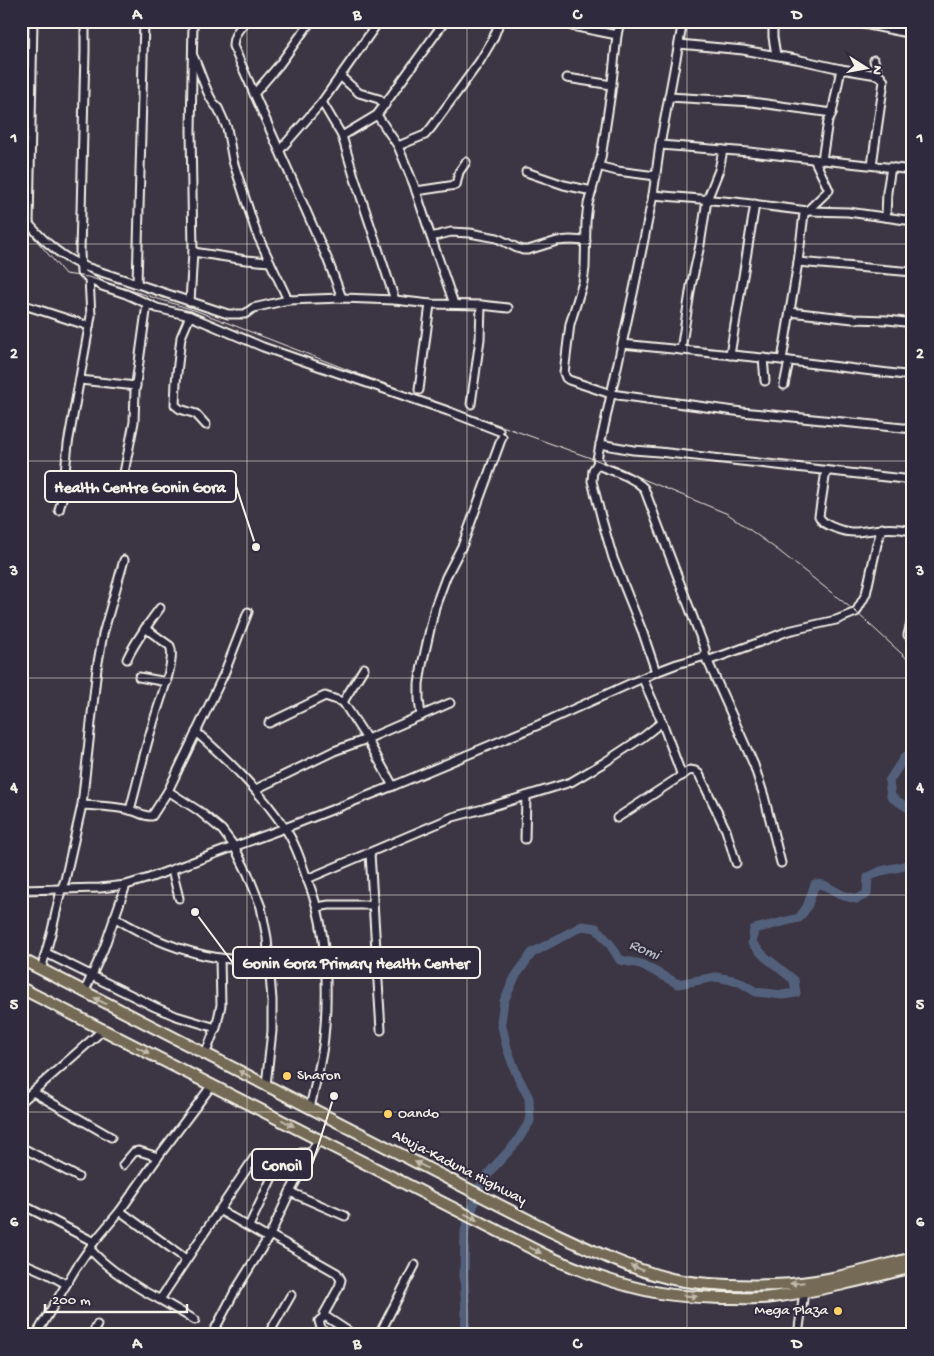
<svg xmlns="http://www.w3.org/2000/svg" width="934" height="1356" font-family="'Gochi Hand',sans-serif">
<rect width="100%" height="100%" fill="#3c3543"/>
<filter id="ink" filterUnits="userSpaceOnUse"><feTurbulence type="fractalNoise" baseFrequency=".02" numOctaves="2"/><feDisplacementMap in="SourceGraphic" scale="10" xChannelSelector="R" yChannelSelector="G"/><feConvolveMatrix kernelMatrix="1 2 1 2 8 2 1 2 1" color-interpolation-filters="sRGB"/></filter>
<g filter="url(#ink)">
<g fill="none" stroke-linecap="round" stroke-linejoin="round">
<g stroke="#53607c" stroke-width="9">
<path d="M 913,753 L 911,752 L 904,758 L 889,781 L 891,797 L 913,811"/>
<path d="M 465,1335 L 466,1314 L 464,1276 L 465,1231 L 481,1184 L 493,1168 L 516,1143 L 530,1121 L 529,1098 L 516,1073 L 507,1048 L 501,1022 L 504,1001 L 515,977 L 532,953 L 582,926 L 596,928 L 610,944 L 620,960 L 641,964 L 678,984 L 716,977 L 738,981 L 756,992 L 783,995 L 796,993 L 794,980 L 764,956 L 752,943 L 754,929 L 799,918 L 807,907 L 815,884 L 824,885 L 844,896 L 857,899 L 867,894 L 868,877 L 881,871 L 900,867 L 913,863"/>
</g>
<defs>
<g id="minor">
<path d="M 246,21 C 239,29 233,35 233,46 L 327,258 L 342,298"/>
<path d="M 567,21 L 572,26 L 617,35"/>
<path d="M 620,21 L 617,35 L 611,92 L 601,158 L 588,204 L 586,222 L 585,268 L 583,282 L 570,324 L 564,373 L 566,378 L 569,380 L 611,394 L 742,412 L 913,429"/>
<path d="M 773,21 L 773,37 L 776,55"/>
<path d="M 849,21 L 913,34"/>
<path d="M 679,44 L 743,50 L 796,59 L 841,69 L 877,75 L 881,77 L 884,81 L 872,165"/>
<path d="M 193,56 C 200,69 208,101 218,108 L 227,128 L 233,161 L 256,232 L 288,300"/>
<path d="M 874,60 L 877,70 L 877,75"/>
<path d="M 340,76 L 359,93 L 379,99 L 385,105"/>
<path d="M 567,78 L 612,85"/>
<path d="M 254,94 L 279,65 L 311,21"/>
<path d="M 669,97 L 752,102 L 832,113 L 828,121 L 822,160"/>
<path d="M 322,102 L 342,136 L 353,173 L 395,300"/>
<path d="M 832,113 L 841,69"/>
<path d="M 377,115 L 398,146 L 414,185 L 431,237 L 454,304"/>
<path d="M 342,136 L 377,115 L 445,21"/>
<path d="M 660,145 L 749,152 L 913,170"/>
<path d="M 398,146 L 425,135 L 431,128 L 480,61 L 493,39 L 500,21"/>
<path d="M 280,150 L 322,102 L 379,21"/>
<path d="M 598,166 L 617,171 L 656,176"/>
<path d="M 526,172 L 564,185 L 592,191"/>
<path d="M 416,191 L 456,185 L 459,172 L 466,162"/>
<path d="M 653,195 L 735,202 L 808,211 L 848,212 L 913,221"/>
<path d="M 21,215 C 38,235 55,253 80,265 L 228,314 L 245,314 L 253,308 L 288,300 L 342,298 L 395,300 L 430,304 L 481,305 L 508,308"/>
<path d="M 886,217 L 887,192 L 891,167"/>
<path d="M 29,224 L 33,21"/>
<path d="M 431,237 L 451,232 L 470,233 L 497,238 L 517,248 L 523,250 L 528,250 L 557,241 L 570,240 L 586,241"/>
<path d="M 193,252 L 246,260 L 270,262"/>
<path d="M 798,262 L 913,272"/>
<path d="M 89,278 L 102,286 L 126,294 L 157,308 L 190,316 L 263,347 L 448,411 L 499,431"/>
<path d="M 137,284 L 144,21"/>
<path d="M 190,302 L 193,252 L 191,131 L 193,21"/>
<path d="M 21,304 L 89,326"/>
<path d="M 790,312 L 853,319 L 888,320 L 913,323"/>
<path d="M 190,316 L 181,337 L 176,382 L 175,405 L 180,409 L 196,414 L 206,425"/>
<path d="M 622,344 L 782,360 L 913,376"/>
<path d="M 681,350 L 691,286 L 700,245 L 707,200 L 719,170 L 723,150"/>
<path d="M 730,355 L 755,204"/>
<path d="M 763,358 L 765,381"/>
<path d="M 782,360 L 798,262 L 804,214 L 829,190 L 814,159"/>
<path d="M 80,380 L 136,386"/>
<path d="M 784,385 L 789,361"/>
<path d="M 419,390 L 430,304"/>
<path d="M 471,404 L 480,339 L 481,305"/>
<path d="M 600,444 L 633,450 L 659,452 L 913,480"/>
<path d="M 597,464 L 593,470 L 592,481 L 602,520 L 613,558 L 643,633 L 656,672"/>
<path d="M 826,471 L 819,516 C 821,521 824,523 830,526 C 853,536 858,531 881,529 C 891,528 902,529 913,531"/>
<path d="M 123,478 L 134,422 L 135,391 L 147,304"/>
<path d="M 59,510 L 62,499 L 68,444 L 91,316 L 89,278 L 81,273 L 80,252 L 85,51 L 85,21"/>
<path d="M 908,635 L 913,615"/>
<path d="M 706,657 L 754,765 L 764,796 L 781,863"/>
<path d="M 127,659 C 136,640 148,624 160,608"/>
<path d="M 707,661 L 760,642 L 788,631 L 836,620 L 856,612 L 866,594 L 877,544 L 882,528"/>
<path d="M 139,677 L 167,682"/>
<path d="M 643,679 L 662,722 L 682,776"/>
<path d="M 343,702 L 364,668"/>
<path d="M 421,716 L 419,699 L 419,684 L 422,665 L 435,607 L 446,577 L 463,544 L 502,437"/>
<path d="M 269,723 L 325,696 L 343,702 L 367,739 L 393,786"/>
<path d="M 196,732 C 229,761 260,791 284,827 C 295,842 301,861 307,879 C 311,888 314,898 317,908 C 327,946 328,997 324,1037 C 322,1061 315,1084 310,1108"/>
<path d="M 256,789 L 334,751 L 367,739 L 450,703"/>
<path d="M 168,791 L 199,811 L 222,830 L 234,846 L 248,874 L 261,907 L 267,938 L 272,1000 L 272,1031 L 266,1085"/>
<path d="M 82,805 C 99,806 118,806 133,811 C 140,813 146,817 152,816 L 168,791 L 224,674 L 248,612"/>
<path d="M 130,810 C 138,781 144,752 153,724 C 157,707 177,660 170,646 L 145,628"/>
<path d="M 617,818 L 690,770 L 695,771 L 699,774 L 726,830 L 736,863"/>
<path d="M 525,839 L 526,796"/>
<path d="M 370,853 L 381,1030"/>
<path d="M 172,870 L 179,898"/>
<path d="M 307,879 L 453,817 L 483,809 L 571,782 L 605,762 L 643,737 L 662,722"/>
<path d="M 21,890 L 100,888 L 126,885 L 149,878 L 285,828 L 393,786 L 536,726 L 656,672 L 677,664 L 702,657 L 705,655 L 705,649 L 644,488 C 631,476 616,472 600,466 L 597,464 L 599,461 L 597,459 L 634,289 L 653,195 L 660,145 L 683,21"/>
<path d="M 317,907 L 329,905 L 373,905"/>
<path d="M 114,917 C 146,937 182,952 219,958 C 235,960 253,959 269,959"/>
<path d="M 46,953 L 155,1007 L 176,1016 L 216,1028"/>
<path d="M 41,970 L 52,930 L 61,890 L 65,880 L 82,805 L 97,668 L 103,634 L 124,560"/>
<path d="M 84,993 L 104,948 L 126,885"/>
<path d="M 205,1055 L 217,1024 L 221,1005 L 220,958"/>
<path d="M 33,1092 L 111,1137"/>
<path d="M 21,1102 L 103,1030"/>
<path d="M 21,1147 L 78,1177"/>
<path d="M 123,1165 L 134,1152 L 139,1151 L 158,1157"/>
<path d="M 290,1192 L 345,1216"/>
<path d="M 21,1204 L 94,1242"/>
<path d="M 219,1210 L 268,1238"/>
<path d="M 120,1211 L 186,1259"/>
<path d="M 249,1226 L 278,1165"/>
<path d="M 270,1235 L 337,1273 L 341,1280 L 339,1287 L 324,1314 L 325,1316 L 319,1321 L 321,1328 L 326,1335"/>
<path d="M 90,1249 C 104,1266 138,1289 159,1299 L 161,1298 L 256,1155 L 260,1155 L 278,1165 L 288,1163 L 301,1153 L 311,1153"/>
<path d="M 21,1262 L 46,1273 L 66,1284"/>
<path d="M 159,1299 L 195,1320"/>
<path d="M 325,1316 L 354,1335"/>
<path d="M 36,1335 L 76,1268 L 94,1242 L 120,1211 L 158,1157 L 212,1085"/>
<path d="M 92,1335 L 97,1325"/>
<path d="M 212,1335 L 234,1293 L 270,1235 L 290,1192 L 319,1138"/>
<path d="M 268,1335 L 291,1295"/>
<path d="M 379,1335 L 415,1265"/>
<path d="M 798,1335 L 804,1292"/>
</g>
<g id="highway">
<path d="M 21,959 L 544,1228 C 582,1246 627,1268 668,1278 C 688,1283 708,1284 728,1285 C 758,1286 787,1286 816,1281 C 849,1276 881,1266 913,1258"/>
<path d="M 21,988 L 547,1256 C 582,1271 617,1285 655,1292 C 677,1297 700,1297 723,1298 C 739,1298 756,1299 772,1297 C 819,1291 866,1279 913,1267"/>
</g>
</defs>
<use href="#minor" stroke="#f4f1e8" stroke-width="11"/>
<use href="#highway" stroke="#f4f1e8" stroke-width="14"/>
<use href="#minor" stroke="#2f2a3d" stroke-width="7"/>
<use href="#highway" stroke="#756a55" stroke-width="10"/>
<path stroke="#f4f1e8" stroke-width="1" d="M 21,222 L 65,274 L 88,277 L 197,311 L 369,378 L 599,461 L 728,514 L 779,551 L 856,612 L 913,664"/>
</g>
<defs><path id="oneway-solid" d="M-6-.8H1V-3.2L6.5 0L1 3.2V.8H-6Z" transform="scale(1.25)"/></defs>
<g fill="#c1bbad">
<use href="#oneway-solid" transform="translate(100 1001) rotate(-153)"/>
<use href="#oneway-solid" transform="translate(143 1050) rotate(27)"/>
<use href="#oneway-solid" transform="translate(245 1074) rotate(-154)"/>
<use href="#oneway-solid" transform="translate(288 1123) rotate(27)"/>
<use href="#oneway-solid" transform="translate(421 1165) rotate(-153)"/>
<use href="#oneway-solid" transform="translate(471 1217) rotate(27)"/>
<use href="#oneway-solid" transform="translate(535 1250) rotate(27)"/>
<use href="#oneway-solid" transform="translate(637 1268) rotate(-159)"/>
<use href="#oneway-solid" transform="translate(797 1283) rotate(174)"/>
<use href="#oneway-solid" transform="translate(690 1296) rotate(4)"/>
</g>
</g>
<path fill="none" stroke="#f4f1e8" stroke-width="1" stroke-opacity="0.55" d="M 247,21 L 247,1335M 467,21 L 467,1335M 687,21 L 687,1335M 21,244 L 913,244M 21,461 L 913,461M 21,678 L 913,678M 21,895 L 913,895M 21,1112 L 913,1112"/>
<g fill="#ffd166" stroke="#2f2a3d" stroke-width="2">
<circle cx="287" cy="1076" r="5"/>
<circle cx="388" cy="1114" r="5"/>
<circle cx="838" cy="1311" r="5"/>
</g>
<g text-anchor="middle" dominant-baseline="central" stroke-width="4" stroke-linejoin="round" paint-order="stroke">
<g font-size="15" fill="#f4f1e8" stroke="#2f2a3d" text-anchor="start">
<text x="297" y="1076">Sharon</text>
<text x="398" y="1114">Oando</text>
<text x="828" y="1311" text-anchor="end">Mega Plaza</text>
</g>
<g font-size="15" fill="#f4f1e8" stroke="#2f2a3d">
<text transform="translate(459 1168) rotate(27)">Abuja-Kaduna Highway</text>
</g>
<g font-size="16" font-style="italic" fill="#b4b7bd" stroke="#2f2a3d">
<text transform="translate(644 951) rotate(23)">Romi</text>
</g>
</g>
<path fill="none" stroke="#f4f1e8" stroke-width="2" d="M256 547L236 486M195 912L233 963M334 1096L312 1165"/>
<g fill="#f4f1e8" stroke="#2f2a3d" stroke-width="2">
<circle cx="256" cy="547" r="5"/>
<circle cx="195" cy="912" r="5"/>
<circle cx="334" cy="1096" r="5"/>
</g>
<g fill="#2f2a3d" stroke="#f4f1e8" stroke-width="2">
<rect x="45" y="471" width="191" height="31" rx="5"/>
<rect x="233" y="947" width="247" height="31" rx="5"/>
<rect x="252" y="1149" width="60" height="31" rx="5"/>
</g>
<g font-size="16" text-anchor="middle" font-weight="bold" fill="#f4f1e8">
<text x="140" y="492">Health Centre Gonin Gora</text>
<text x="356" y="968">Gonin Gora Primary Health Center</text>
<text x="282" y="1170">Conoil</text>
</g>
<rect width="934" height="1356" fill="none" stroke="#2f2a3d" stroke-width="55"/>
<g transform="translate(866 68) rotate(101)" stroke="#2f2a3d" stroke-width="4" paint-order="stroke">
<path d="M0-4L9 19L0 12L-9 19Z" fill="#f4f1e8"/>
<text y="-8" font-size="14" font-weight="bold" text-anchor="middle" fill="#f4f1e8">N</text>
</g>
<path d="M45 1304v8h142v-8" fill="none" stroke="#f4f1e8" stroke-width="2.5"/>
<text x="52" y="1304" font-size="15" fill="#f4f1e8" stroke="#2f2a3d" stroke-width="4" paint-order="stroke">200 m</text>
<rect x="28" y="28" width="878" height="1300" fill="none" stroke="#f4f1e8" stroke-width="2"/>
<g font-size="16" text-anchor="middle" font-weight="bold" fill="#f4f1e8">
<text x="137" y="19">A</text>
<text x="357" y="19">B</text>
<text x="577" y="19">C</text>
<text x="797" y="19">D</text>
<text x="14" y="142">1</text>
<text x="920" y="142">1</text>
<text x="14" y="358">2</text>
<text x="920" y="358">2</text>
<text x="14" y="575">3</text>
<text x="920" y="575">3</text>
<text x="14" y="792">4</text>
<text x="920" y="792">4</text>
<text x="14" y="1009">5</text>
<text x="920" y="1009">5</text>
<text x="14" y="1226">6</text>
<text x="920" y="1226">6</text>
<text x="137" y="1348">A</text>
<text x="357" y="1348">B</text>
<text x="577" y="1348">C</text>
<text x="797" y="1348">D</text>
</g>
</svg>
